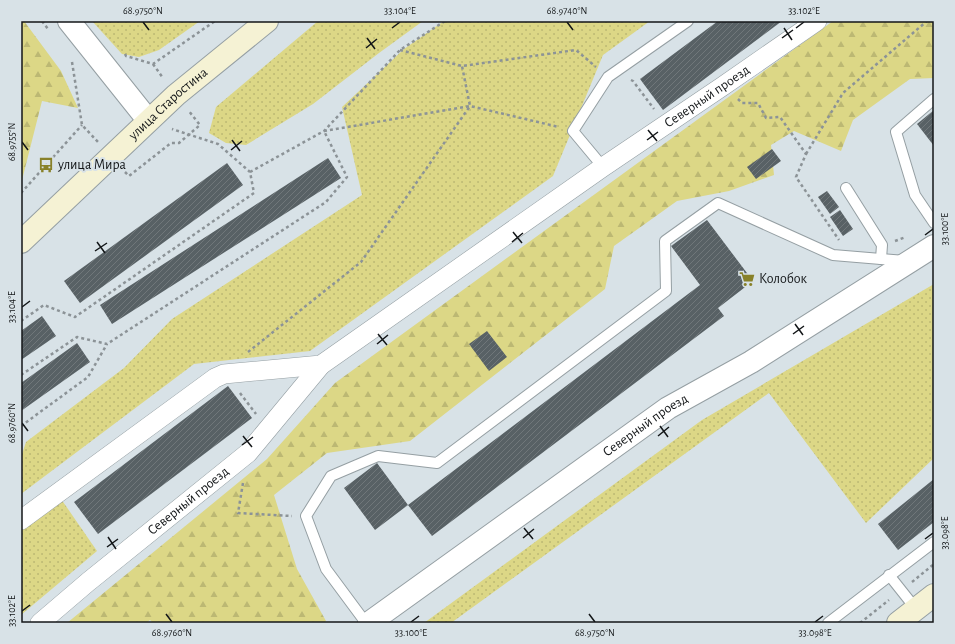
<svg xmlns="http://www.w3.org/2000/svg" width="955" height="644" font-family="'Alegreya Sans',sans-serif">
<defs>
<pattern id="grass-dots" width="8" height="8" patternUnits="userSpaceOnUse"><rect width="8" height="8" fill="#dcd786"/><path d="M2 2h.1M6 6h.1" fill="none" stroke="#bcb873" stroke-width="1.8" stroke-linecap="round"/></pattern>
<pattern id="forest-firs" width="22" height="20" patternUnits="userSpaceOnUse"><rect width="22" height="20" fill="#dcd786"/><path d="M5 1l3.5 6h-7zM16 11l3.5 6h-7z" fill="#bcb873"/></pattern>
<pattern id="building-hatch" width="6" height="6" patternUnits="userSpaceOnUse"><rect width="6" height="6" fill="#586165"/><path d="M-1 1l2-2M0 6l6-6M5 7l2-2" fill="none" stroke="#70777a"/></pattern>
</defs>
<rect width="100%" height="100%" fill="#d8e2e7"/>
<g fill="url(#grass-dots)">
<path d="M 92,21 L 200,21 L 159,50 L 139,57 L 122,54 Z"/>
<path d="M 318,21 L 423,21 L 379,53 L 313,104 L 246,145 L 226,143 L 209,133 L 216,107 Z"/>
<path d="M 444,21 L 650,21 L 603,55 L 553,176 L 310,351 L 194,364 L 21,494 L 21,457 L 26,442 L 124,368 L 172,319 L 362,195 L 342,107 L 404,49 Z"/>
<path d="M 934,284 L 934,458 L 866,523 L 769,393 L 451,623 L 424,623 L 702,420 Z"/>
<path d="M 59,496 L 97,551 L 21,615 L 21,524 Z"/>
</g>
<g fill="url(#forest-firs)">
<path d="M 21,21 L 24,21 L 61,71 L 78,108 L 42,101 L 21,184 Z"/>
<path d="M 833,21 L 934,21 L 934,78 L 910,79 L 853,120 L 841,151 L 794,131 L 771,145 L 774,175 L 729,191 L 677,201 L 614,246 L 605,289 L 410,441 L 327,453 L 274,495 L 297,569 L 326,621 L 324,623 L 153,623 L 150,620 L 146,623 L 67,623 L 267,459 L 335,383 Z"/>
</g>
<g fill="url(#building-hatch)">
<path d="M 718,21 L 782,21 L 663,110 L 640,79 Z"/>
<path d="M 934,110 L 934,146 L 917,124 Z"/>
<path d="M 772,149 L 781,161 L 756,179 L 747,167 Z"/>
<path d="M 328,158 L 341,178 L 112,324 L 100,305 Z"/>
<path d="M 227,163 L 243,185 L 80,303 L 64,281 Z"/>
<path d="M 827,191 L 839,207 L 830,214 L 818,197 Z"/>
<path d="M 840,210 L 853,229 L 843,236 L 830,217 Z"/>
<path d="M 707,220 L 753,281 L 718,308 L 724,316 L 432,536 L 408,505 L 375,530 L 344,488 L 377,463 L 408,505 L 700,285 L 671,246 Z"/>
<path d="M 42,316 L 56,336 L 21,360 L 21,331 Z"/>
<path d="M 487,331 L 507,357 L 489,371 L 469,344 Z"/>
<path d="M 77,343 L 90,362 L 21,411 L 21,383 Z"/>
<path d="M 228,386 L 252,418 L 98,534 L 74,502 Z"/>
<path d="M 934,479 L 934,522 L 898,550 L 878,524 Z"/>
</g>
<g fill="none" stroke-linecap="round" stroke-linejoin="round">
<defs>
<g id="service">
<path d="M 934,99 L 896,132 L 915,195 L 934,223"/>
<path d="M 603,167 L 573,131 L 608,77 L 688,21"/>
<path d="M 846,188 L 882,245 L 881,259"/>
<path d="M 889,575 L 916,609"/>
<path d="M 366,623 L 326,569 L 306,516 L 331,476 L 378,456 L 437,463 L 666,291 L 665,241 L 718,203 L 833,255 L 905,261"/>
<path d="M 828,623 L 934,542"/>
</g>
<g id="minor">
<path id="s1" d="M 21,520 L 215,378 L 224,374 L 321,365 L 603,167 L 723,86 L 817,21"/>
<path id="s2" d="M 40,623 L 88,582 L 248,453 L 321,365"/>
</g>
<g id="tertiary">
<path d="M 69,21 L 148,120"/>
<path id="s3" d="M 369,623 L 668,408 L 751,362 L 934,246"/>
</g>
<g id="secondary">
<path id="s4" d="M 21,242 L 176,95 L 267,21"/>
<path d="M 898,623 L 934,595"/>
</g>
</defs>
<use href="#service" stroke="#959fa3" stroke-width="12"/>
<use href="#minor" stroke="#959fa3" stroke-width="20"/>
<use href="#tertiary" stroke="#959fa3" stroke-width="24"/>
<use href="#secondary" stroke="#959fa3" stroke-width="24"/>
<g stroke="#8c9397" stroke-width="2.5" stroke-dasharray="3 3" stroke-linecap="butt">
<path d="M 42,21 L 48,29"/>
<path d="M 400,50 L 462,66 L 576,50 L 596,67"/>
<path d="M 125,54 L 126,56 L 153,64 L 215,21"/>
<path d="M 72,62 L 82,125 L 98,142"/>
<path d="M 153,64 L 163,78"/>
<path d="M 631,80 L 633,81 L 654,109"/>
<path d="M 738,99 L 742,103 L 758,103 L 766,118 L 780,117 L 806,154 L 796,177 L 839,240"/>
<path d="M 324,131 L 470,106 L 559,127"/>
<path d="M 806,154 L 843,93 L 927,21"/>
<path d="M 125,172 L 129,176 L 171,143 L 179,143 L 200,125 L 188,110"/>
<path d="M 250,172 L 324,131 L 400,50 L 445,21"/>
<path d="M 21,193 L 82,125"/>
<path d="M 895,241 L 906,237"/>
<path d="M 21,321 L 44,305 L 75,317 L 254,193 L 250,172 L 218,144 L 172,129"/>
<path d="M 248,352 L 361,262 L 470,106 L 462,66"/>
<path d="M 21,375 L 77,337 L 107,344 L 326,202 L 347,177 L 324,131"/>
<path d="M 240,393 L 256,414"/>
<path d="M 21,426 L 88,377 L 107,344"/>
<path d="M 243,483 L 238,513 L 292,516"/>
<path d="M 912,582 L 934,564"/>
<path d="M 860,623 L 889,600"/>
</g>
<use href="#service" stroke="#fff" stroke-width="10"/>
<use href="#minor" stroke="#fff" stroke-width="19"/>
<use href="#tertiary" stroke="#fff" stroke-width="22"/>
<use href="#secondary" stroke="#f5f2d4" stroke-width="22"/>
</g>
<path fill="none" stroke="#131618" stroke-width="1.5" d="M 143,22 L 149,30M 567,22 L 573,30M 392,28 L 400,22M 784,28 L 792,40M 796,28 L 804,22M 367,38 L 375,49M 782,38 L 793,30M 366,48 L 377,39M 648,130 L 657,141M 232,140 L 240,151M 647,140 L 658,132M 22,142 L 28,150M 231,150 L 242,141M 513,232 L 522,243M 925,235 L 933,229M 97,242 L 105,253M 512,242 L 523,233M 95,251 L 107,243M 22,307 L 30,301M 795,324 L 803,335M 378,334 L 387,345M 793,334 L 804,326M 377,344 L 388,335M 22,423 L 28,431M 660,426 L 668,437M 243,436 L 252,447M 658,436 L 669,427M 242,445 L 253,437M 524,528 L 533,539M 108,537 L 116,549M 523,538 L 534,529M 925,539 L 933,533M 107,547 L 118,539M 22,611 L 30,605M 166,614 L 172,622M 589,614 L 595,622M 411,622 L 419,616M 815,622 L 823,616"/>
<defs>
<symbol id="bus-bare" viewBox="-9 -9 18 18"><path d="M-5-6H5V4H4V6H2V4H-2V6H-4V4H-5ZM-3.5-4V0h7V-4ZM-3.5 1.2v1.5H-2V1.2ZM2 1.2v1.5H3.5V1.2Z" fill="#888129" stroke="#d8e2e7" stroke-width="2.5" paint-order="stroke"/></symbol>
<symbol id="supermarket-bare" viewBox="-9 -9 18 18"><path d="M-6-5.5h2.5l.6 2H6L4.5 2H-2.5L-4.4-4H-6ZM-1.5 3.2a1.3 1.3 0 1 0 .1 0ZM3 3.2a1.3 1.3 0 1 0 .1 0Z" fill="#888129" stroke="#d8e2e7" stroke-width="2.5" paint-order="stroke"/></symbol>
</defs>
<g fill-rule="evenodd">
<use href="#bus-bare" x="35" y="154" width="22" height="22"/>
<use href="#supermarket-bare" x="736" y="268" width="22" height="22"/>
</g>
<g text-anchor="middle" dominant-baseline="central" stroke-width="4" stroke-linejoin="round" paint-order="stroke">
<g font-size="14" fill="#131618" stroke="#d8e2e7">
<text stroke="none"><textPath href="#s1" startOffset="818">Северный проезд</textPath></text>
<text stroke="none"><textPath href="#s4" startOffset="202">улица Старостина</textPath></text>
<text stroke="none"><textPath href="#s3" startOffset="340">Северный проезд</textPath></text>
<text stroke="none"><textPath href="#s2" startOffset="192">Северный проезд</textPath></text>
</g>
<g font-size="14" fill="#131618" stroke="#d8e2e7" text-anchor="start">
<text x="58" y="165">улица Мира</text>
<text x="759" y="279">Колобок</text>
</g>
</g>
<rect width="955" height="644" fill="none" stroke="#d8e2e7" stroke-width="44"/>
<rect x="22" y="22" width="911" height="600" fill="none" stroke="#131618" stroke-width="1.5"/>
<g font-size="10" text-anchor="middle" fill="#131618">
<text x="143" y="14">68.9750°N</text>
<text x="400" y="14">33.104°E</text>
<text x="567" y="14">68.9740°N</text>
<text x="804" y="14">33.102°E</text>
<text transform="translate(11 142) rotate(-90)" y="4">68.9755°N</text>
<text transform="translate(944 229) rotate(-90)" y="4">33.100°E</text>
<text transform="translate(11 307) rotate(-90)" y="4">33.104°E</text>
<text transform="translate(11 423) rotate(-90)" y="4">68.9760°N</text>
<text transform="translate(944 533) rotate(-90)" y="4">33.098°E</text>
<text transform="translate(11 611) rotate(-90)" y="4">33.102°E</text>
<text x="172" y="636">68.9760°N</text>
<text x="411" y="636">33.100°E</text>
<text x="595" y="636">68.9750°N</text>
<text x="815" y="636">33.098°E</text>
</g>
</svg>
